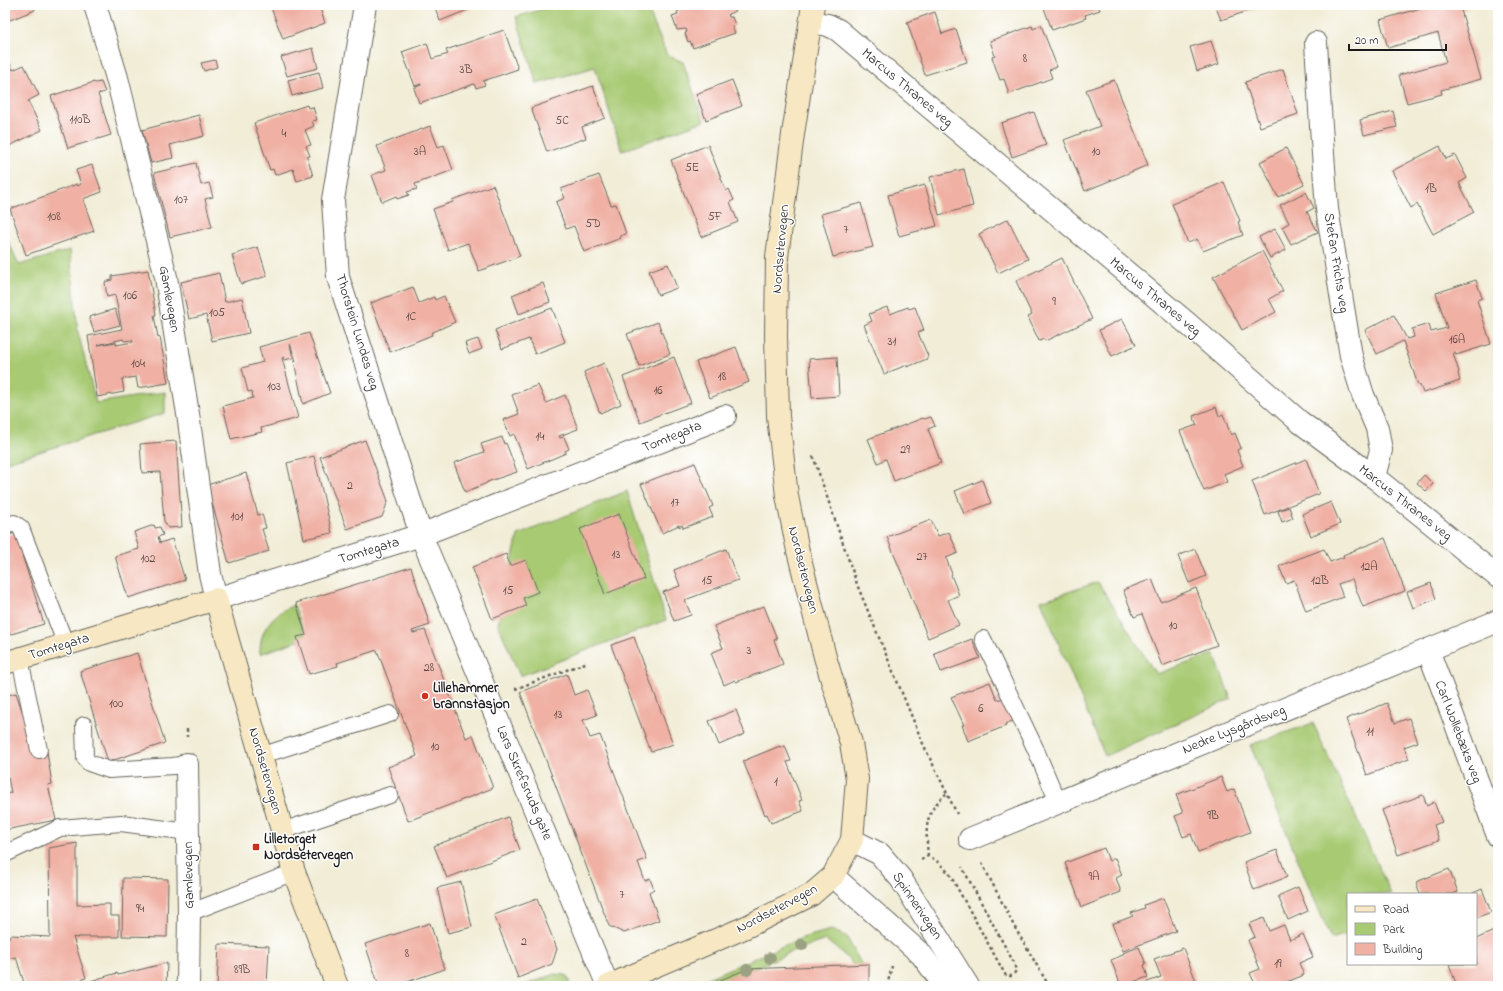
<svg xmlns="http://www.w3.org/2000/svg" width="1503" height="991" font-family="'Indie Flower',sans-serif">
<rect width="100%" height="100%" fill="#fff"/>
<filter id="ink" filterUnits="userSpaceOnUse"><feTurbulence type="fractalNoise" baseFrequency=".025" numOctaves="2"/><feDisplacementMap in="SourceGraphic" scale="8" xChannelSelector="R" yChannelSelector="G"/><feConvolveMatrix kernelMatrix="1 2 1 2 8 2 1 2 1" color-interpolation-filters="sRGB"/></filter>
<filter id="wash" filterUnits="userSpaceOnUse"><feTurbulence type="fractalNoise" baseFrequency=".012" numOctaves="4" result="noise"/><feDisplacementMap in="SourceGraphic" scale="16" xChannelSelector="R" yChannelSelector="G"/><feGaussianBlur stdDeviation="0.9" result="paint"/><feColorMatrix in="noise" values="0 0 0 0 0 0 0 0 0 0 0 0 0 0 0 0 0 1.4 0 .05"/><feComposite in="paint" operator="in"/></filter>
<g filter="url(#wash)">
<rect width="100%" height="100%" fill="#f1edd7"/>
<g fill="#a8ca73" stroke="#627348">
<path d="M 556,5 L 646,5 L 667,55 L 683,62 L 704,121 L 622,151 L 595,67 L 537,84 L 516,17 Z"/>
<path d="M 908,5 L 961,5 L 961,8 L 918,9 Z"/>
<path d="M 5,234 L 19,265 L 70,250 L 78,332 L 96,403 L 165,392 L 165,413 L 7,462 L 5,458 Z"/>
<path d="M 627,491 L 666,620 L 520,676 L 498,624 L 518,535 Z"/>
<path d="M 1098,582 L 1156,674 L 1214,654 L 1231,699 L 1105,756 L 1041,601 Z"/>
<path d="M 294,605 L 306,638 L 260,654 C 259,630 272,614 294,605 Z"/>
<path d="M 1313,723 L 1391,894 L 1348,894 L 1348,934 L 1331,939 L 1250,745 Z"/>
<path d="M 831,930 L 846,936 L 863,967 L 868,980 L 844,955 L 826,940 L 795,950 L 716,986 L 689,986 L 802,938 Z"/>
<path d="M 555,974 L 566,975 L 570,982 L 560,986 L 523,986 Z"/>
</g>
<g id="blocks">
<g fill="#f0b1a4" fill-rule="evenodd">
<path d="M 5,5 L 33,5 L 35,10 L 5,22 Z"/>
<path d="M 270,5 L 319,5 L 325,23 L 283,39 Z"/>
<path d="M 434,5 L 480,5 L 440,21 Z"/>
<path d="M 674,5 L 734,5 L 736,11 L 728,14 L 729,17 L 732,17 L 735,25 L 732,26 L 735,33 L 693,48 L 690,41 L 688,42 L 685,33 L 687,32 L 686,29 L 677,30 L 672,16 L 678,14 L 677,12 L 679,11 L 678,7 L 675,7 Z"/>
<path d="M 1052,5 L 1098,5 L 1100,10 L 1085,15 L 1086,18 L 1052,30 L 1044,8 Z"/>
<path d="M 1215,5 L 1266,5 L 1221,20 Z"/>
<path d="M 1431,5 L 1467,5 L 1468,8 L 1461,10 L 1481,79 L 1441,90 L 1442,94 L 1407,103 L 1399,75 L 1446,62 L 1438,33 L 1388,48 L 1380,20 Z"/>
<path d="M 935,12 L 942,34 L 956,29 L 967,62 L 925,75 L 907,22 Z"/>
<path d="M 1041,25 L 1057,67 L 1049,70 L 1052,78 L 1009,94 L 1004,79 L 1000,80 L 992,57 L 995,56 L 990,41 L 1032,26 L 1033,29 Z"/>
<path d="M 504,30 L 518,69 L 483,81 L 485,85 L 476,88 L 474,84 L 419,103 L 414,88 L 421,85 L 421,84 L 415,86 L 402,52 L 427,43 L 432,59 L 448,54 L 446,50 Z"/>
<path d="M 1211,41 L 1219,64 L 1197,71 L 1190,47 Z"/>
<path d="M 313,48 L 318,68 L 287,76 L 281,57 Z"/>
<path d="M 5,54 L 13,70 L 24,65 L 39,95 L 28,101 L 42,130 L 5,148 Z"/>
<path d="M 215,60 L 217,67 L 204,71 L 201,63 Z"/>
<path d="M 1283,69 L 1298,114 L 1260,127 L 1245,82 Z"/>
<path d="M 319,72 L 323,88 L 292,96 L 288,80 Z"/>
<path d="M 732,80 L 742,106 L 706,120 L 696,94 Z"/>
<path d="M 1114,80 L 1148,165 L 1085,191 L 1064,140 L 1100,126 L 1086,90 Z"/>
<path d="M 94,82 L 95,83 L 101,82 L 105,92 L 98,94 L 111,135 L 68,148 L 51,96 Z"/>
<path d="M 593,86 L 605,118 L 582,127 L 586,138 L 547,152 L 531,108 Z"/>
<path d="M 307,105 L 308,108 L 313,107 L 317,120 L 312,121 L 314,126 L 305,130 L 311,145 L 306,146 L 310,156 L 307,157 L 313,176 L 297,181 L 293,169 L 275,175 L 273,169 L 270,170 L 254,123 Z"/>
<path d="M 1393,111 L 1397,127 L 1364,135 L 1360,120 Z"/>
<path d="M 1034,112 L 1046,145 L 1012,157 L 1001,123 Z"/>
<path d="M 199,115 L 204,136 L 170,145 L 173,158 L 151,163 L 142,130 Z"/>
<path d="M 430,126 L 438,147 L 444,145 L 453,170 L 415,184 L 417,189 L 407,192 L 409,195 L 397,199 L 396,196 L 382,202 L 372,175 L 386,170 L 377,146 Z"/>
<path d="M 708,145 L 726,191 L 729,189 L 734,200 L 730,202 L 738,222 L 701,237 L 671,160 Z"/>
<path d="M 1440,146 L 1446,159 L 1455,155 L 1467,178 L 1459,183 L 1474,212 L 1433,234 L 1417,204 L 1411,208 L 1392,171 Z"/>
<path d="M 1286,148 L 1304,184 L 1278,197 L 1260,162 Z"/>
<path d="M 196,163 L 201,185 L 209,183 L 213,197 L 205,199 L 212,227 L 170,237 L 154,173 Z"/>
<path d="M 92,165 L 102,192 L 83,199 L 94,231 L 26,255 L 10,209 L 77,184 L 78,186 L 81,184 L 76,170 Z"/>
<path d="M 964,169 L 973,206 L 939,215 L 930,177 Z"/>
<path d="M 599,175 L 611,205 L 616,204 L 626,234 L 620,236 L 621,238 L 584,252 L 574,226 L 566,229 L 556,202 L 565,198 L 561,189 Z"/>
<path d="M 1224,182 L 1240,221 L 1238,222 L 1243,235 L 1203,251 L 1197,239 L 1188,243 L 1172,204 Z"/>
<path d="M 493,185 L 520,256 L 479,271 L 468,243 L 448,250 L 433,209 L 453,202 L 452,200 Z"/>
<path d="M 925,185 L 937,226 L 899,236 L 888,195 Z"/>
<path d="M 1306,192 L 1314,208 L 1307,212 L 1318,232 L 1291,244 L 1282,227 L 1289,223 L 1280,205 Z"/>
<path d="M 861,203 L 873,247 L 833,257 L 821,214 Z"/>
<path d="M 1008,219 L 1028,259 L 998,273 L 979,234 Z"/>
<path d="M 1275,229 L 1286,250 L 1270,258 L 1259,237 Z"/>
<path d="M 258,247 L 267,276 L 241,284 L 232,255 Z"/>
<path d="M 1262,251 L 1283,291 L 1269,299 L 1276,312 L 1242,330 L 1213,277 Z"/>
<path d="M 1062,258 L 1092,319 L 1045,341 L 1044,339 L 1039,341 L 1028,317 L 1032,315 L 1016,281 Z"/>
<path d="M 668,264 L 677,288 L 658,295 L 649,271 Z"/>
<path d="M 148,270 L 156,315 L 154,315 L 158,338 L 160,337 L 168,383 L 138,388 L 136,377 L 122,379 L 124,392 L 97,397 L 88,336 L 122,329 L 115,295 L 107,297 L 105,282 L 112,280 L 112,276 ZM 123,339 L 124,341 L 132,340 L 133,342 L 116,345 L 116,342 L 98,345 Z"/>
<path d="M 219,273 L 225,302 L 242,298 L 249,333 L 212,341 L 206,315 L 189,319 L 181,282 Z"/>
<path d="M 1476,280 L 1482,298 L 1477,300 L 1491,344 L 1456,355 L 1455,352 L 1453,353 L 1459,372 L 1458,373 L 1460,381 L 1423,393 L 1420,385 L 1418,385 L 1403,341 L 1377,354 L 1365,330 L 1394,315 L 1407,339 L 1414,337 L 1412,329 L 1429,324 L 1431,332 L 1447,328 L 1436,293 Z"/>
<path d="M 543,283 L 550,302 L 519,314 L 512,295 Z"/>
<path d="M 413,287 L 419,303 L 434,297 L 435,300 L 444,296 L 455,322 L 431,333 L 432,335 L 390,352 L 371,303 Z"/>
<path d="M 887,307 L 890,314 L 908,307 L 909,309 L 915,307 L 924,330 L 918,333 L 928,356 L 927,357 L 927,359 L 907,367 L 907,365 L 884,374 L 864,325 L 872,321 L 869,314 Z"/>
<path d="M 552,308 L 565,342 L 535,354 L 529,339 L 502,349 L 495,330 Z"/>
<path d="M 115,309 L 120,325 L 94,332 L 89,317 Z"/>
<path d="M 1122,319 L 1136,345 L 1112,356 L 1099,330 Z"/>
<path d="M 658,322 L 670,354 L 639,366 L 627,334 Z"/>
<path d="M 309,333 L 330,393 L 303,404 L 294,361 L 296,361 L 290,344 L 293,358 L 284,360 L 284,357 L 282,358 L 298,418 L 261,428 L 262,432 L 231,439 L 223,406 L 253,398 L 252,391 L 248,392 L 242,368 L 263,362 L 259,347 Z"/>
<path d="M 478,339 L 482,349 L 469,354 L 465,343 Z"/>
<path d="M 736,347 L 749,382 L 710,398 L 696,362 Z"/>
<path d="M 674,357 L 691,403 L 640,422 L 623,377 Z"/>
<path d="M 837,357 L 839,396 L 812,398 L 809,359 Z"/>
<path d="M 604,363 L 621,404 L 600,413 L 584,372 Z"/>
<path d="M 538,385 L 546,403 L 565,395 L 578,429 L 559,436 L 560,438 L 564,437 L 569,449 L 565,451 L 566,453 L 528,469 L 514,434 L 510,436 L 503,420 L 519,414 L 512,395 Z"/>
<path d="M 1216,407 L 1219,416 L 1223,414 L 1231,435 L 1235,433 L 1241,448 L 1237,450 L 1243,466 L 1224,474 L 1227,482 L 1204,491 L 1180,431 L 1197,425 L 1193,416 Z"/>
<path d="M 931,417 L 935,426 L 928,429 L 941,463 L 894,481 L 886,459 L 878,463 L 868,439 L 923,418 L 924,419 Z"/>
<path d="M 502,437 L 504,444 L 506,443 L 517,472 L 487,482 L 487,483 L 465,492 L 454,463 L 484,452 L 481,444 Z"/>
<path d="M 365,440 L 388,501 L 382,517 L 347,529 L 320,457 Z"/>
<path d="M 176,441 L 182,527 L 168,528 L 164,521 L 160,472 L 142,473 L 140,444 Z"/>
<path d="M 314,456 L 332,533 L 304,539 L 287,463 Z"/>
<path d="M 1306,459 L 1319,494 L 1265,515 L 1252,481 Z"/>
<path d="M 695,463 L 713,506 L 709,508 L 713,517 L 683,528 L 682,525 L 679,527 L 679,525 L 662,533 L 641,484 Z"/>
<path d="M 246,473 L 258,515 L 262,514 L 266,528 L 262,529 L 269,551 L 229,563 L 207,485 Z"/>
<path d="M 1424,475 L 1433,484 L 1426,491 L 1417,483 Z"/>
<path d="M 982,480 L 991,503 L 964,514 L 955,491 Z"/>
<path d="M 1331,502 L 1340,524 L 1311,536 L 1302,514 Z"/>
<path d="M 1289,507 L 1293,518 L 1282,522 L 1278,511 Z"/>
<path d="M 619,514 L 644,579 L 605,594 L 580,529 Z"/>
<path d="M 931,520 L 938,536 L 949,532 L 958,553 L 946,558 L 952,574 L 951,575 L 959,595 L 948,600 L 959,625 L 928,638 L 887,537 Z"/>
<path d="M 154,525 L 155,528 L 160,527 L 163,535 L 158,537 L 160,543 L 172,539 L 185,580 L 128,598 L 115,556 L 139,549 L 134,532 Z"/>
<path d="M 15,533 L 44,624 L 5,636 L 5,536 Z"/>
<path d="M 1385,538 L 1405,591 L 1363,607 L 1352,579 L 1338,584 L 1343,597 L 1306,611 L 1294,580 L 1286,583 L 1279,566 L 1324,549 L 1330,562 L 1344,557 L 1343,555 Z"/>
<path d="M 726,549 L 738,580 L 685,600 L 691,615 L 674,621 L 663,592 L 680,586 L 674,570 Z"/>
<path d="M 1195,549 L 1206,576 L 1189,583 L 1178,556 Z"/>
<path d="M 506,554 L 510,566 L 526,560 L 538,592 L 523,598 L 526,606 L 492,619 L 472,567 Z"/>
<path d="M 411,567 L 430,625 L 412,631 L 413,633 L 425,630 L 466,738 L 473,735 L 493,788 L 408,821 L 388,767 L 417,756 L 377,650 L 337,663 L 338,666 L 309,674 L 297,637 L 306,635 L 296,603 Z"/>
<path d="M 1152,579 L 1161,602 L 1196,588 L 1217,645 L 1162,666 L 1142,614 L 1134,617 L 1123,590 Z"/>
<path d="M 1431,583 L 1436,599 L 1413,608 L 1407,592 Z"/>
<path d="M 764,606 L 777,639 L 774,640 L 783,664 L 736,682 L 735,680 L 724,685 L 711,653 L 723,648 L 714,626 Z"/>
<path d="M 634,637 L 673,744 L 651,752 L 611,645 Z"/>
<path d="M 972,639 L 980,658 L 941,672 L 934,653 Z"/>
<path d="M 137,653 L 165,743 L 108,762 L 80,671 Z"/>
<path d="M 567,674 L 574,695 L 587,690 L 597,715 L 583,720 L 590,738 L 600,735 L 647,859 L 638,862 L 645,881 L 650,879 L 654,889 L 649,892 L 659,920 L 624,933 L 609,926 L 520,692 Z"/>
<path d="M 990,682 L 997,700 L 1006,697 L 1015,720 L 1005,724 L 1006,726 L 968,741 L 962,725 L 964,725 L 951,697 Z"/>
<path d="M 16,693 L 37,755 L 47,752 L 52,784 L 48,785 L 56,820 L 5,830 L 5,794 L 11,793 L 8,777 L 5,778 L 5,696 Z"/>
<path d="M 1387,703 L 1395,723 L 1409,718 L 1418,742 L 1404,747 L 1409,759 L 1367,775 L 1346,719 Z"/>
<path d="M 736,710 L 745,734 L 719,745 L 709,721 Z"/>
<path d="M 780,746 L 781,748 L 785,746 L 791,761 L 787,762 L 802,800 L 799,801 L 803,811 L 771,823 L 767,814 L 765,815 L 743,761 Z"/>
<path d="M 1221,777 L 1227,792 L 1234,789 L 1250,832 L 1198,852 L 1191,834 L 1183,837 L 1175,816 L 1183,813 L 1176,795 Z"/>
<path d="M 1423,795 L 1427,806 L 1434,802 L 1442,822 L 1434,825 L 1439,840 L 1398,855 L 1382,810 Z"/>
<path d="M 508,817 L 520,850 L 447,878 L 434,846 Z"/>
<path d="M 77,843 L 77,905 L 110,904 L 110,916 L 119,916 L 119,937 L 77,937 L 77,938 L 73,937 L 86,978 L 62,986 L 25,986 L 16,957 L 8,959 L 5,951 L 5,936 L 10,937 L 10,935 L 50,937 L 49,848 Z"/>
<path d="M 1104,848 L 1109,861 L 1115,858 L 1122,875 L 1116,878 L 1121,892 L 1082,907 L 1065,863 Z"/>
<path d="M 1277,850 L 1287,877 L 1254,890 L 1244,862 Z"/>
<path d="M 1449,869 L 1458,892 L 1452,894 L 1420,894 L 1416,882 Z"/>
<path d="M 123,878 L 168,879 L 167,937 L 122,936 Z"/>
<path d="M 461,882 L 472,927 L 448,933 L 437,888 Z"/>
<path d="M 1298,887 L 1308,911 L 1288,920 L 1278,896 Z"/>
<path d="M 1482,889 L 1491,912 L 1476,918 L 1476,894 L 1471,894 Z"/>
<path d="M 1163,898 L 1176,931 L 1123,951 L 1112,924 L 1133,916 L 1131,913 L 1145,908 L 1144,905 Z"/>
<path d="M 537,899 L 557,949 L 552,964 L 518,978 L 494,915 Z"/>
<path d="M 1264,918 L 1269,931 L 1284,925 L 1290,940 L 1303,934 L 1313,957 L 1299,963 L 1304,975 L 1277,986 L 1256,986 L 1250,973 L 1260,969 L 1248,940 L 1255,937 L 1249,924 Z"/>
<path d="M 430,923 L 445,969 L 395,986 L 379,986 L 365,944 Z"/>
<path d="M 1496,930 L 1498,934 L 1498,986 L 1467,986 L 1466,983 L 1457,986 L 1449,964 L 1476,964 L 1476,939 Z"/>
<path d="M 219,944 L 269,946 L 267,986 L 217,986 Z"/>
<path d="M 1139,947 L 1146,964 L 1144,965 L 1148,977 L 1121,986 L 1111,960 L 1123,955 L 1123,953 Z"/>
<path d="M 1183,948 L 1198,986 L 1137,986 L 1161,977 L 1154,959 Z"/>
<path d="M 167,963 L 166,986 L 74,986 L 117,973 L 118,975 Z"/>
<path d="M 869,964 L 869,986 L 706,986 L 747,969 Z"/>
</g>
</g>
</g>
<g filter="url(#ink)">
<use href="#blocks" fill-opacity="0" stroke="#67655d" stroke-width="1"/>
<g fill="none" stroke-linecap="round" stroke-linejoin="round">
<defs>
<g id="service">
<path d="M 5,526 L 14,523 L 21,528 L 66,645"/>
<path d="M 983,639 L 1035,748 L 1058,802"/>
<path d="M 20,659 L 39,750"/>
<path d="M 84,725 L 85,758 L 89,763 L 109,770 L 173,766 L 187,764"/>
<path d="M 260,756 L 390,714"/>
<path d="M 282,831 L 390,795"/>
<path d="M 5,854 L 60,828 L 121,823 L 188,832"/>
<path d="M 189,913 L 294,872"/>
</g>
<g id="minor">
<path d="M 95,5 L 117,78 L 166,277 L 188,414 L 210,574 L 216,599 L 421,535 L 725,416"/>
<path d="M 365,5 L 333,200 L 338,277 L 421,535 L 608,986"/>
<path d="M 811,22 L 828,25 L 838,30 L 1188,324 L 1300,422 L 1374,477 L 1498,577"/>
<path d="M 1316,43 L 1321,126 L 1327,209 L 1351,356 L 1363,395 L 1377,428 L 1381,450 L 1374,477"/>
<path d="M 1428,650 L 1498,836"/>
<path d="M 187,764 L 189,913 L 188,986"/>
<path d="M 970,839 L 1498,621"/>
<path d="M 852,840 L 880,854 L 901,879 L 968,986"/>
<path d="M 833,876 L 921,954 L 945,986"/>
</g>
<g id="secondary">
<path d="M 5,663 L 216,599 L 294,872 L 337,986"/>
<path d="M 608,986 L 744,928 L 811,895 L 833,876 L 852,840 L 857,779 L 851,743 L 825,657 L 798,551 L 787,496 L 778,416 L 776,336 L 777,257 L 793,134 L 813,5"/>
</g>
</defs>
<use href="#service" stroke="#67655d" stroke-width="18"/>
<use href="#minor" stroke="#67655d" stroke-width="24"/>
<use href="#secondary" stroke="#67655d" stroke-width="24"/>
<g stroke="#67655d" stroke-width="2.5" stroke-dasharray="3 3" stroke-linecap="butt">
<path d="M 813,456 L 858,587 L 924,746 L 957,814"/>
<path d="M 515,689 L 588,662"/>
<path d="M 187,729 L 187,737"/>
<path d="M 928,856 C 926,829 923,814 946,794"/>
<path d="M 921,860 L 928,856 L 938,862 L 949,873 L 1006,976 L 1012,976 L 1016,971 L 1014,963 L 962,867"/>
<path d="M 982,863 L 1014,926 L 1049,986"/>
<path d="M 887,986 L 892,966"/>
</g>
<use href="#service" stroke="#fff" stroke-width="16"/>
<use href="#minor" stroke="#fff" stroke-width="22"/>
<use href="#secondary" stroke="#f7e8c3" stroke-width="22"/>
</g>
<g fill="#9ba183">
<circle cx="802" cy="945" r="6"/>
<circle cx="770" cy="958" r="6"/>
<circle cx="747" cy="970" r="6"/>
</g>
</g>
<g fill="#c8321e" stroke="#fff" stroke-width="1.5">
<circle cx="425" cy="696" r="4"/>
<rect x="252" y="843" width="8" height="8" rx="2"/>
</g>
<g text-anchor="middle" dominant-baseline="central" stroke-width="3" stroke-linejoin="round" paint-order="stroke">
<g font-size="12" fill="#51413e">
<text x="1025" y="59">8</text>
<text x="466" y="70">3B</text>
<text x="80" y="120">110B</text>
<text x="562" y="121">5C</text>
<text x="284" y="134">4</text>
<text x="420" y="152">3A</text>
<text x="1096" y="152">10</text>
<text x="692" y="168">5E</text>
<text x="1431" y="189">1B</text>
<text x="181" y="200">107</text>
<text x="54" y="217">108</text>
<text x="715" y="217">5F</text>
<text x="593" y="224">5D</text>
<text x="846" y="230">7</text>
<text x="130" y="296">106</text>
<text x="1054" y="302">9</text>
<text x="217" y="313">105</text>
<text x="411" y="317">1C</text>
<text x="1457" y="340">16A</text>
<text x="892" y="342">31</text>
<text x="138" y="364">104</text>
<text x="722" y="377">18</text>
<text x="274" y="387">103</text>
<text x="658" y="391">16</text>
<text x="540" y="437">14</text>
<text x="905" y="450">29</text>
<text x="350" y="486">2</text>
<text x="675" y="503">17</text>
<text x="237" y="517">101</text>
<text x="616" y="555">13</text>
<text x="922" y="557">27</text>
<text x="148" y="559">102</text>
<text x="1369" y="567">12A</text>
<text x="707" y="581">15</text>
<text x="1320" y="581">12B</text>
<text x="508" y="591">15</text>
<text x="1173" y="626">10</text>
<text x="749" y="651">3</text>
<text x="429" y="668">28</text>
<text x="116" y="704">100</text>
<text x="981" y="709">6</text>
<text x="558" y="715">13</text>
<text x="1370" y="732">11</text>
<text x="435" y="747">10</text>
<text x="776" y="782">1</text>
<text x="1213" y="816">9B</text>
<text x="1094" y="877">9A</text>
<text x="622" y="895">7</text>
<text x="140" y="909">94</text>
<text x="524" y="942">2</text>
<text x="407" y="954">8</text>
<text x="1278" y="964">19</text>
<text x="242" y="970">89B</text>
</g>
<g font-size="14" fill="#1c1c1c" stroke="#fff">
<text transform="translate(907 88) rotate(40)">Marcus Thranes veg</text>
<text transform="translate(781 249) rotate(-85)">Nordsetervegen</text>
<text transform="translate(1336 263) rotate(81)">Stefan Frichs veg</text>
<text transform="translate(1155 297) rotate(40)">Marcus Thranes veg</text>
<text transform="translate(169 299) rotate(80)">Gamlevegen</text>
<text transform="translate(357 332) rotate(73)">Thorstein Lundes veg</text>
<text transform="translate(672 437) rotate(-22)">Tomtegata</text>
<text transform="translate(1405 503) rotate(38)">Marcus Thranes veg</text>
<text transform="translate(369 551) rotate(-17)">Tomtegata</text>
<text transform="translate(803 570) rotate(76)">Nordsetervegen</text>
<text transform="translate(59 647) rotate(-17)">Tomtegata</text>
<text transform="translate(1234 730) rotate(-22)">Nedre Lysgårdsveg</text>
<text transform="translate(1458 732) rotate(69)">Carl Wollebæks veg</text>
<text transform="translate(265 771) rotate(74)">Nordsetervegen</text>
<text transform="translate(524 783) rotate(67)">Lars Skrefsruds gate</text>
<text transform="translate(189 875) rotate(-91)">Gamlevegen</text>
<text transform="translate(917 906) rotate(56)">Spinnerivegen</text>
<text transform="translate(777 909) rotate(-28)">Nordsetervegen</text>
</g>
<g font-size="14" font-weight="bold" fill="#1c1c1c" stroke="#fff" text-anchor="start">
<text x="433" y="688">Lillehammer<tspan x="433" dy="16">brannstasjon</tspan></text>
<text x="264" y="839">Lilletorget<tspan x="264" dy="16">Nordsetervegen</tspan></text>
</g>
</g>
<rect width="1503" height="991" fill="none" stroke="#fff" stroke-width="20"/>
<rect x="1347" y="893" width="130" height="72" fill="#ffffff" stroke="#a4a4a4"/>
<rect x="1355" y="906" width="20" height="6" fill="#f7e8c3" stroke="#a4a4a4"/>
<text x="1383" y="913" font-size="12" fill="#1c1c1c">Road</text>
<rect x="1355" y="923" width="20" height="12" fill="#a8ca73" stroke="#a4a4a4"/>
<text x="1383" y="933" font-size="12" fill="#1c1c1c">Park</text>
<rect x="1355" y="943" width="20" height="12" fill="#f0b1a4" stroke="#a4a4a4"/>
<text x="1383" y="953" font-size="12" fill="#1c1c1c">Building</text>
<path d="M1349 44v6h97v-6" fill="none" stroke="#1c1c1c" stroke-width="2"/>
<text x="1355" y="44" font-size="12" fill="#1c1c1c" stroke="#ffffff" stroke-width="3" paint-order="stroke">20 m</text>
</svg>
